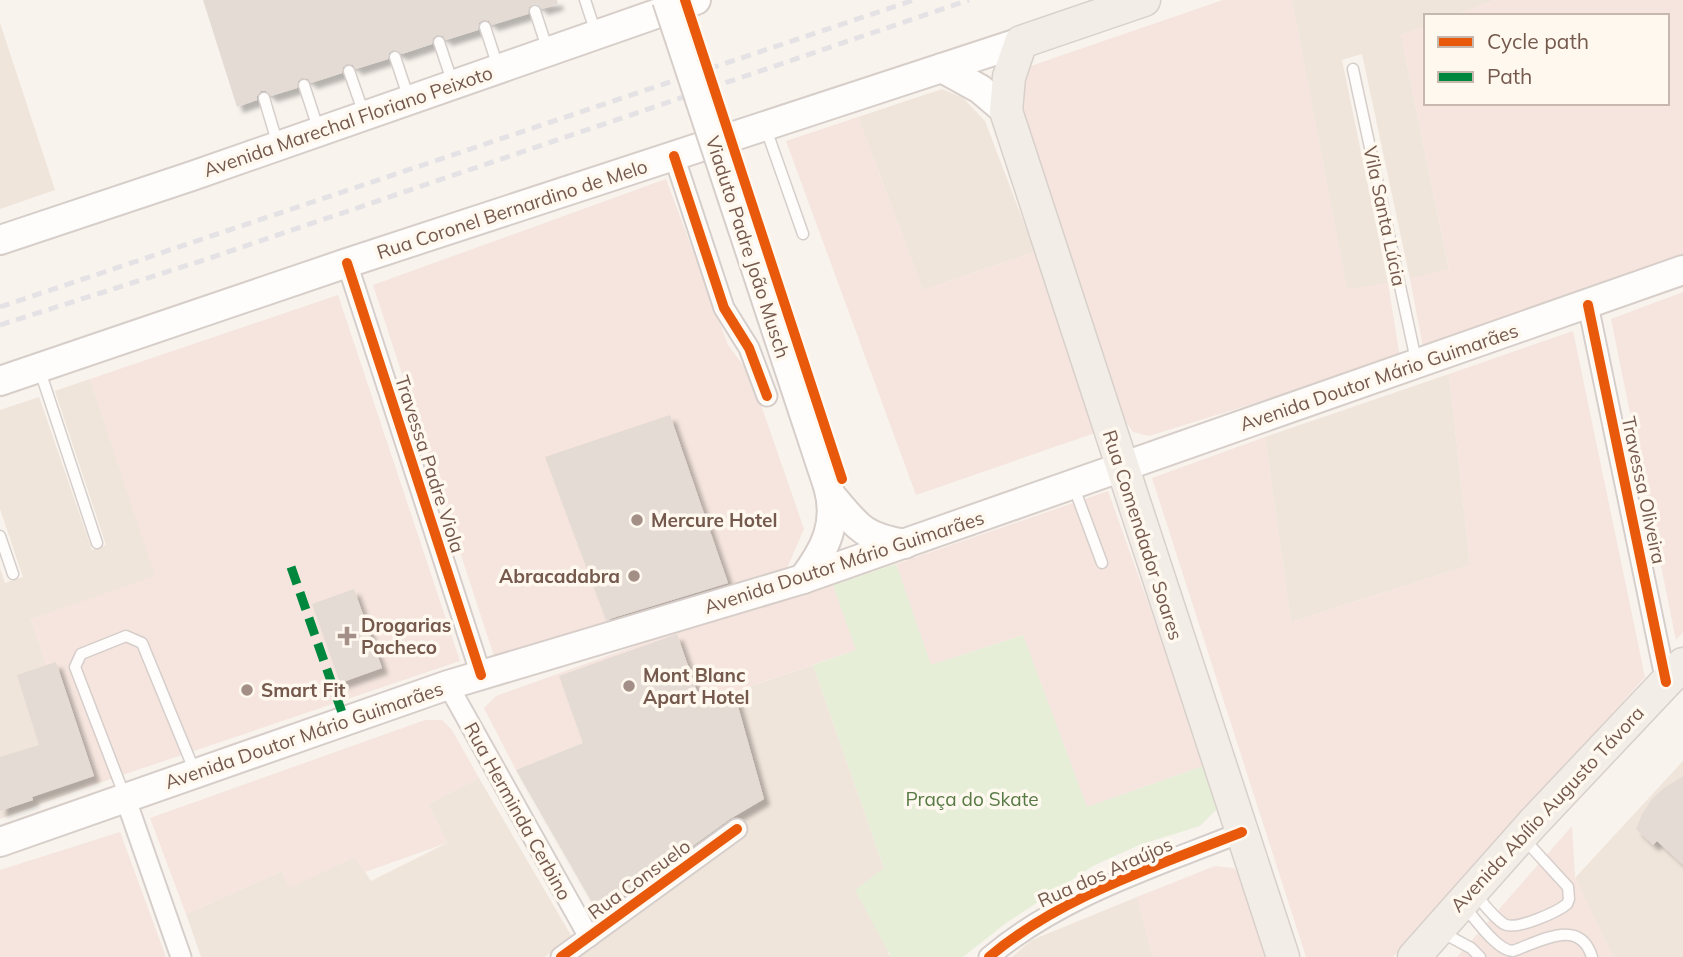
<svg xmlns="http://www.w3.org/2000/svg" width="1683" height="957" font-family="Mulish,sans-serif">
<defs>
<filter id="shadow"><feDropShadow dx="6" dy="6" stdDeviation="2" flood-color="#0004"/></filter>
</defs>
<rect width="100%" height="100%" fill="#f8f3ed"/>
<g fill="#f0e5db">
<path d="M 1292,0 L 1495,0 L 1452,16 L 1426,16 L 1426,26 L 1401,35 L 1449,270 L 1410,279 L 1362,54 L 1342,60 L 1388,283 L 1347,290 Z"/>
<path d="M 0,23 L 55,190 L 0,209 Z"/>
<path d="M 942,89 L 963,98 L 985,121 L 1035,252 L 923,290 L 858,117 Z"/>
<path d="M 1449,374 L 1470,565 L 1291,622 L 1265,437 Z"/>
<path d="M 90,379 L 156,577 L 31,619 L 87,787 L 0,819 L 0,568 L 5,583 L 23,577 L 0,509 L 0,410 L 39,397 L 92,550 L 106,545 L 55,391 Z"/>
<path d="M 813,665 L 884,868 L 888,953 L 891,957 L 580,957 L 748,834 L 734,817 L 600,917 L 516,770 L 569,748 Z"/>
<path d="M 1683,761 L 1683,957 L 1613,957 L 1575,878 Z"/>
<path d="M 479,778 L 572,937 L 545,957 L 201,957 L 186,914 L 282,871 L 289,887 L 355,857 L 371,881 L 447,843 L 428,804 Z"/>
<path d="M 1137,897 L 1153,957 L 1012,957 L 1032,940 Z"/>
</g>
<g fill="#f5e5de">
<path d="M 1223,0 L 1292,0 L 1347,289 L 1388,283 L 1400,358 L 1149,436 L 1133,432 L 1124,419 L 1021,102 L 1019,70 Z"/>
<path d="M 1495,0 L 1683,0 L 1683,254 L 1423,347 L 1410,279 L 1449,269 L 1401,35 L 1426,26 L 1426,103 L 1667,103 L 1667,16 L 1452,16 Z"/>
<path d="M 858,117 L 923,290 L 1035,252 L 1095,433 L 916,495 L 786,141 Z"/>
<path d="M 666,179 L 728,345 L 751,376 L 804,529 L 787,568 L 494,656 L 373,285 Z"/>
<path d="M 1683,292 L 1683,632 L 1676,640 L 1611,319 Z"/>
<path d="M 338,295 L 460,661 L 87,787 L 31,619 L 155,576 L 90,379 Z"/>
<path d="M 1573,331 L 1645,677 L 1393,957 L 1306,957 L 1152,478 L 1265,437 L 1291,622 L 1470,565 L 1449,374 Z"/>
<path d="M 1108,491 L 1206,765 L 1087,807 L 1023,635 L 931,665 L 896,564 Z"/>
<path d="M 833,585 L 856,650 L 569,748 L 516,770 L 484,708 L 496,696 L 688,627 Z"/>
<path d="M 425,720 L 442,720 L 452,730 L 479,778 L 428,804 L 447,843 L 365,872 L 355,857 L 289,888 L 282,871 L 186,914 L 150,818 Z"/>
<path d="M 1572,826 L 1575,878 L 1613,957 L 1457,957 Z"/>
<path d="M 120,832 L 166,957 L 0,957 L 0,870 Z"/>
<path d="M 1215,866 L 1233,868 L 1241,874 L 1269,957 L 1153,957 L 1137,897 Z"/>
</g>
<path fill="#e6eed8" d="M 896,564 L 931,665 L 1023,635 L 1087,807 L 1206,765 L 1218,799 L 1217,809 L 1200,826 L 1139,845 L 1093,866 L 1006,923 L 963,957 L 891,957 L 855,890 L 884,868 L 813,665 L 856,650 L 833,585 Z"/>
<g fill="#e4dbd4" filter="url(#shadow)">
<path d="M 203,0 L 557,0 L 558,4 L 542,9 L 539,5 L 533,4 L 529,7 L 528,14 L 492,25 L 489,21 L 483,20 L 479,23 L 478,30 L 446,40 L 443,36 L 437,35 L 433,38 L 432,44 L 402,54 L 393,50 L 389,53 L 388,59 L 356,69 L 353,65 L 347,64 L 343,67 L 342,73 L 311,83 L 308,79 L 302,78 L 298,81 L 297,88 L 271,96 L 266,91 L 261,91 L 257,96 L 257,100 L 237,107 Z"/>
<path d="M 670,415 L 728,583 L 606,620 L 545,457 Z"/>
<path d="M 354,589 L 382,668 L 340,683 L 312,604 Z"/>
<path d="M 677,634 L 701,703 L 734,692 L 764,799 L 730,819 L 599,914 L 516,770 L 583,743 L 559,676 Z"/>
<path d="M 56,662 L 94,776 L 32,797 L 33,800 L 0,811 L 0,757 L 39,745 L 17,675 Z"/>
<path d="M 1683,776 L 1683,865 L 1657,841 L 1653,845 L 1636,829 L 1642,814 L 1652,799 L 1664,788 Z"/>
</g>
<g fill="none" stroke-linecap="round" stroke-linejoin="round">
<defs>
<g id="service">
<path d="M 585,0 L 596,33"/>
<path d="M 535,11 L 548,51"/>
<path d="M 485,27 L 498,67"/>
<path d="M 439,42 L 452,81"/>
<path d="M 395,57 L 409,99"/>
<path d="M 1353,69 L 1416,360"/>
<path d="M 349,71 L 364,114"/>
<path d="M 304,85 L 318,128"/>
<path d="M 264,98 L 278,145"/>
<path d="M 766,129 L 803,234"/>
<path d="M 39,368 L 97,543"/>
<path d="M 1073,485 L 1102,563"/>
<path d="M 0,536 L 13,574"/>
<path d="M 125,797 L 75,667 L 81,654 L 126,636 L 142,643 L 195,772"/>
<path d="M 1476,895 C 1484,904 1493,917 1504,924 C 1516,931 1557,912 1567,904 L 1569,899 L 1568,887 L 1524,839"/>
<path d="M 1463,905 C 1475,918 1497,951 1513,951 C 1541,941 1580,917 1592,957"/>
<path d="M 1443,933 L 1471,948 L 1480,957"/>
</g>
<g id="minor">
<path d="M 674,156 L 724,308 L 749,348 L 767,396"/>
<path d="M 347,263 L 481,675"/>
<path d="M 1588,305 L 1666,682"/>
<path d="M 448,685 L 589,937"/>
<path d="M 125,797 L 181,957"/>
<path d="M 561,957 L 737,829"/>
<path d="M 989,957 C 1061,896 1155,867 1242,832"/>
</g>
<g id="secondary">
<path d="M 942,68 L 980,89 L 1006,111"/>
<path d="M 0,240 L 192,176 L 696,0"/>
<path d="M 0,381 L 347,263 L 1021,42"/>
<path d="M 830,494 C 857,526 862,537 905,544"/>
<path d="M 803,579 C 825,550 839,523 828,486"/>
<path d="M 0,842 L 448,685 L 803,579 L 1683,270"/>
</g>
<g id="primary">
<path d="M 1144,0 L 1021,42 L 1009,77 L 1006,111 L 1283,957"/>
<path d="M 1414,957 L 1533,823 L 1683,664"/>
</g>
</defs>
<use href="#service" stroke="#d6ceca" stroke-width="13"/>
<use href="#minor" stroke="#d6ceca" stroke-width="23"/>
<use href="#secondary" stroke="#d7cec9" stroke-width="32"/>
<use href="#primary" stroke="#d9d0cb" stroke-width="35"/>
<use href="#service" stroke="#fefdfc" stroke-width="10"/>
<use href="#minor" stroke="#fefdfc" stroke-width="19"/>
<use href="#secondary" stroke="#fefdfc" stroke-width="28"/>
<use href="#primary" stroke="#f2ede7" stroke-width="32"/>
<g stroke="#e5e2e5" stroke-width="5" stroke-dasharray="10 7" stroke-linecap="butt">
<path d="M 0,307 L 914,0"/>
<path d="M 0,325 L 204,260 L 969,0"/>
</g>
<defs>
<path id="secondary-bridge" d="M 667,0 L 828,486"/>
</defs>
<use href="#secondary-bridge" stroke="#d7cec9" stroke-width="32" stroke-linecap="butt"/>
<use href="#secondary-bridge" stroke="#fefdfc" stroke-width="28"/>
<path stroke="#00873e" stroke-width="9" stroke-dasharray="18 9" stroke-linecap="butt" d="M 291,567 L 345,721"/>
<defs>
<g id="cycleway">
<path d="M 685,0 L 842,479"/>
<path d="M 674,156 L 724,308 L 749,348 L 767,396"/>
<path d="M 347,263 L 481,675"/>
<path d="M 1588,305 L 1666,682"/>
<path d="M 561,957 L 737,829"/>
<path d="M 989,957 C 1061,896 1155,867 1242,832"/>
</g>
</defs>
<use href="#cycleway" stroke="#fef8ef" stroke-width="15"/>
<use href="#cycleway" stroke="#e8590c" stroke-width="10"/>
</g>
<g fill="#a38f85" stroke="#fef8ef" stroke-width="2.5">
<circle cx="637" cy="520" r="7"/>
<circle cx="634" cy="576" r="7"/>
<path d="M343.5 625.5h7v7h7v7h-7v7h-7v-7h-7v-7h7z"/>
<circle cx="629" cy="686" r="7"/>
<circle cx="247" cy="690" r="7"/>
</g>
<g text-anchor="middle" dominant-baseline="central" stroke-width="7" stroke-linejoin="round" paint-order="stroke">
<g font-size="19" fill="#75594d" stroke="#fef8ef">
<text transform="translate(348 121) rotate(-19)">Avenida Marechal Floriano Peixoto</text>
<text transform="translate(512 209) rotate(-18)">Rua Coronel Bernardino de Melo</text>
<text transform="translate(1385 216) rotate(78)">Vila Santa Lúcia</text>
<text transform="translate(748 247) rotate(72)">Viaduto Padre João Musch</text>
<text transform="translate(1379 377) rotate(-19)">Avenida Doutor Mário Guimarães</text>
<text transform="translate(430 464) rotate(72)">Travessa Padre Viola</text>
<text transform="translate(1644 490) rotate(78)">Travessa Oliveira</text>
<text transform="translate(1143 535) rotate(72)">Rua Comendador Soares</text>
<text transform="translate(844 562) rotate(-18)">Avenida Doutor Mário Guimarães</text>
<text transform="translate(304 735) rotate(-19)">Avenida Doutor Mário Guimarães</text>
<text transform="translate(1547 809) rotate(-47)">Avenida Abílio Augusto Távora</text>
<text transform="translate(518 811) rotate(61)">Rua Herminda Cerbino</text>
<text transform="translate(1105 872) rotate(-24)">Rua dos Araújos</text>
<text transform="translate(639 879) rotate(-36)">Rua Consuelo</text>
</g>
<g font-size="19" font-weight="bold" fill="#75594d" stroke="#fef8ef" text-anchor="start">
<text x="651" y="520">Mercure Hotel</text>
<text x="620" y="576" text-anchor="end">Abracadabra</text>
<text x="361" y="625">Drogarias<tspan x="361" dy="22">Pacheco</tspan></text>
<text x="643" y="675">Mont Blanc<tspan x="643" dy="22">Apart Hotel</tspan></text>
<text x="261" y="690">Smart Fit</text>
</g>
<g font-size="19" fill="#577a45" stroke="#fef8ef">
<text x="972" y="799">Praça do Skate</text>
</g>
</g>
<rect x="1424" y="14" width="245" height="91" fill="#fef8ef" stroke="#c7b8ae" stroke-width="2"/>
<rect x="1438" y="37" width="35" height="10" fill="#e8590c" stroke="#c7b8ae" stroke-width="2"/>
<text x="1487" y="49" font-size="21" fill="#75594d">Cycle path</text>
<rect x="1438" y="72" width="35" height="10" fill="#00873e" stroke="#c7b8ae" stroke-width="2"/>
<text x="1487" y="84" font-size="21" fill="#75594d">Path</text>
</svg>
